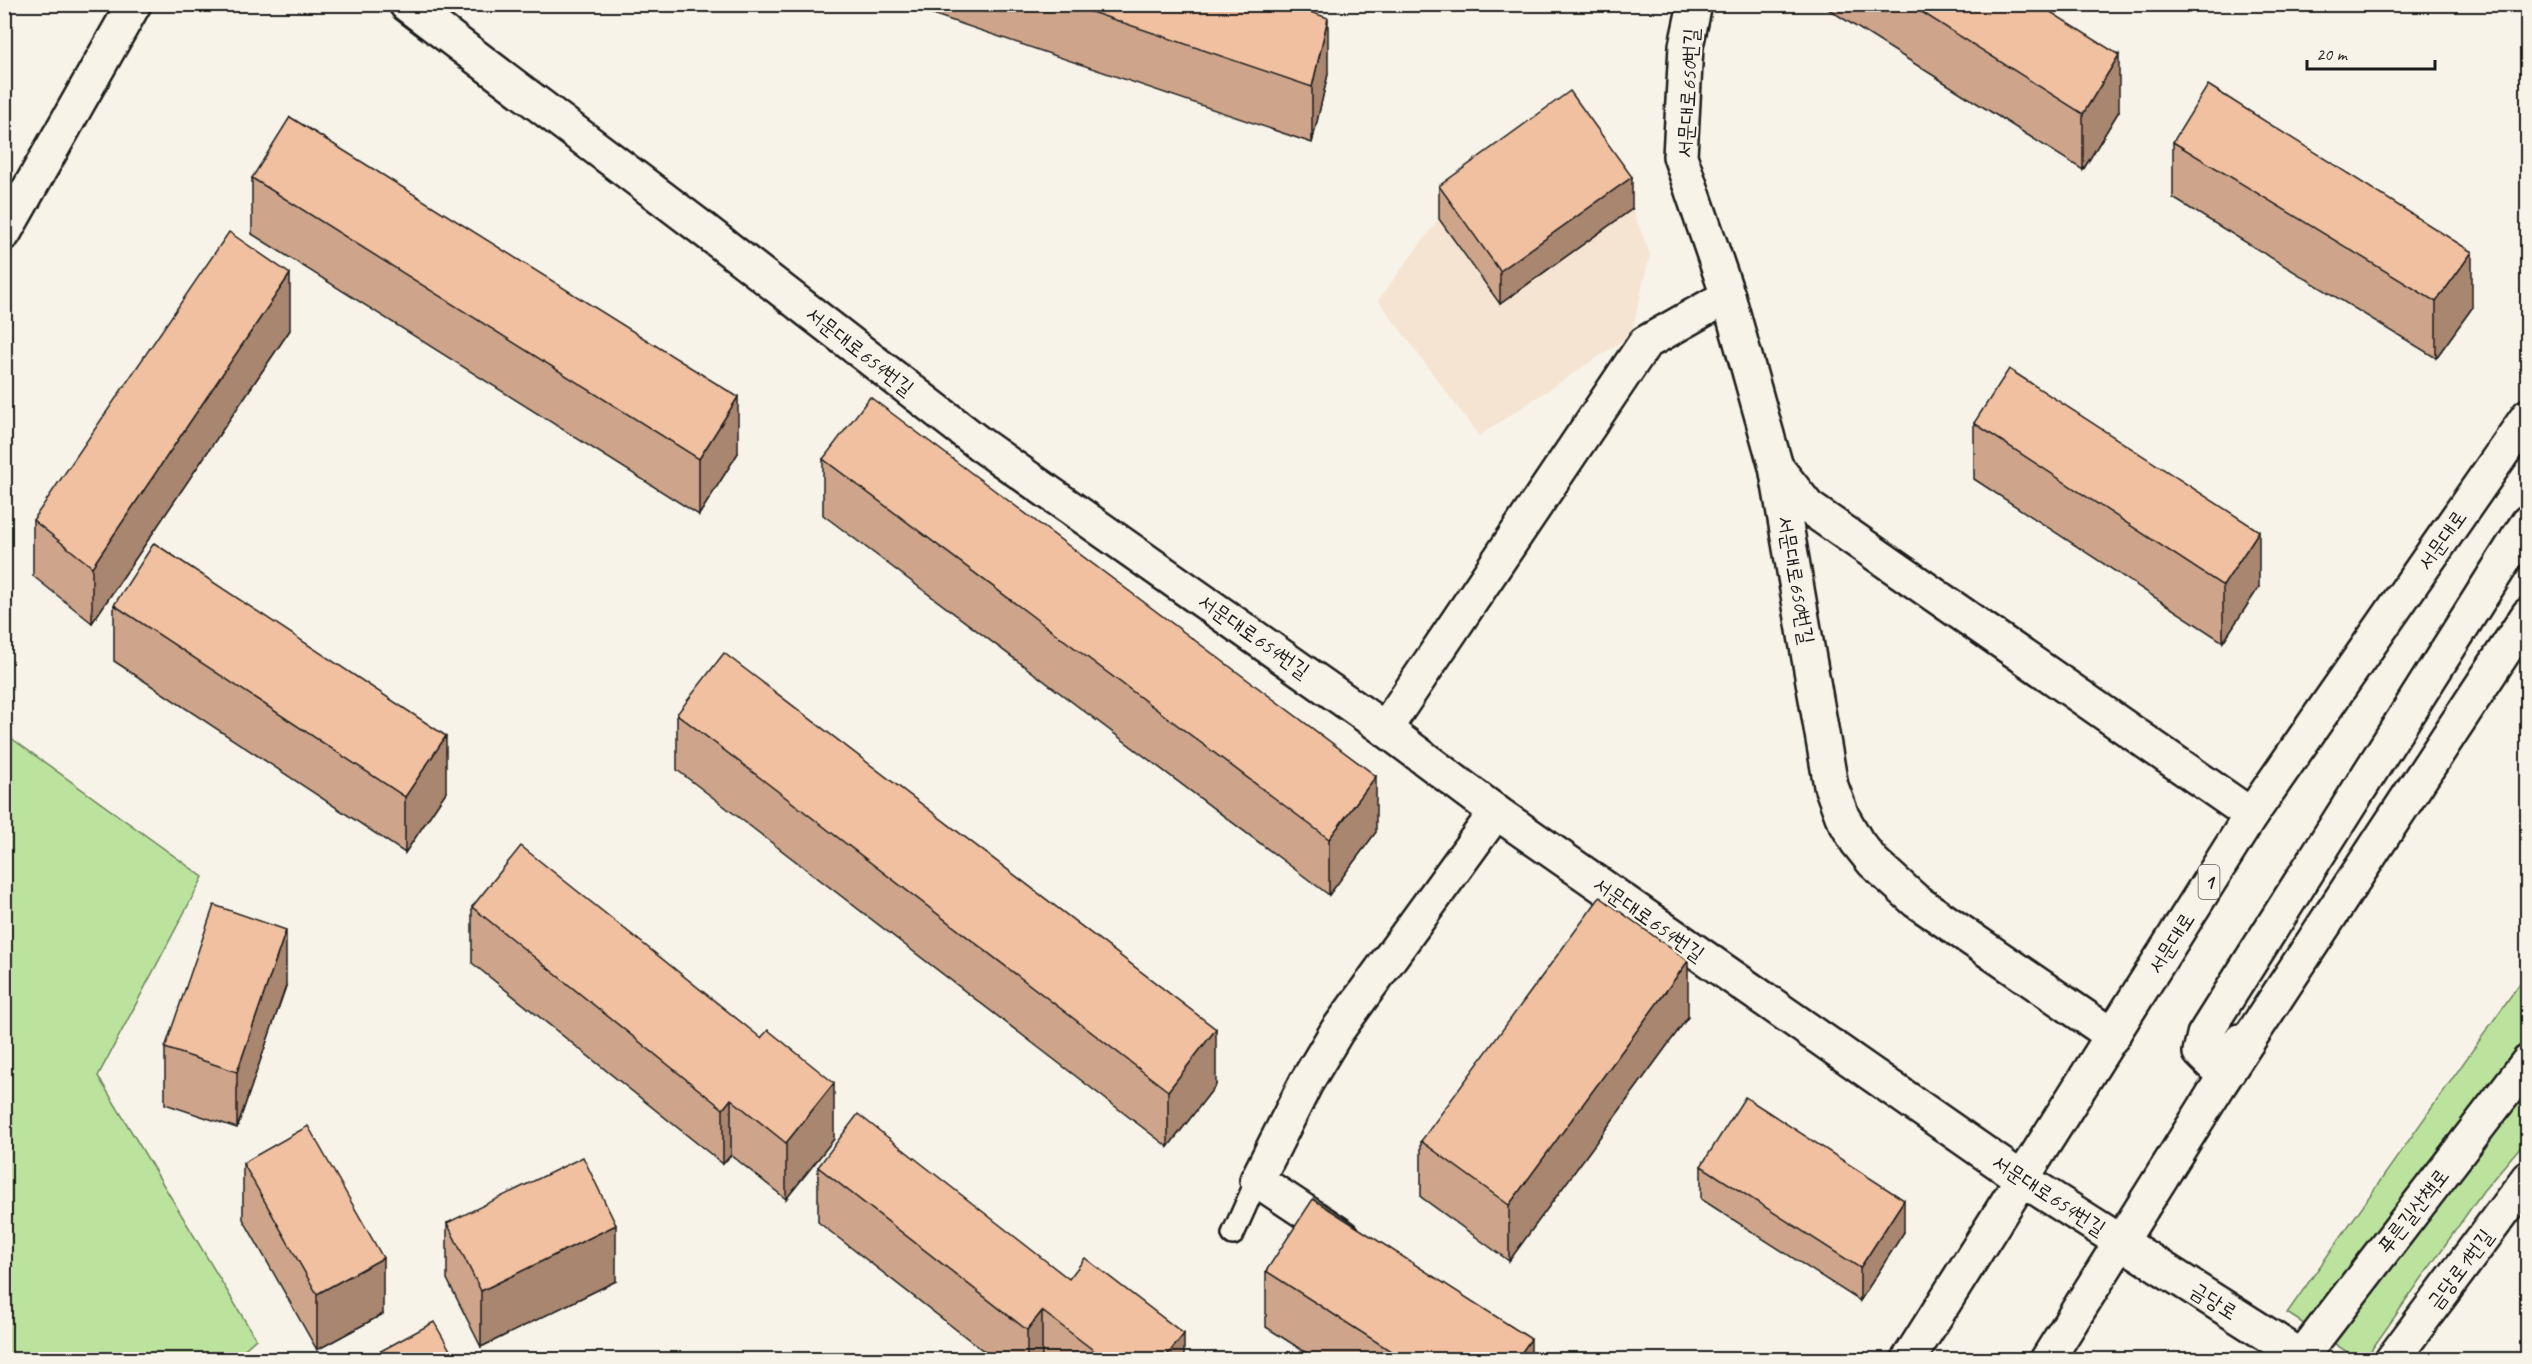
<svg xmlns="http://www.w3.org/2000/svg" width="2532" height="1364" font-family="Caveat,'Poor Story',sans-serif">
<rect width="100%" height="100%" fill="#f7f3e8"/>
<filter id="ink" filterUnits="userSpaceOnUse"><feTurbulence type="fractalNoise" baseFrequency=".0167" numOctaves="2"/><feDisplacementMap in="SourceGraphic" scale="12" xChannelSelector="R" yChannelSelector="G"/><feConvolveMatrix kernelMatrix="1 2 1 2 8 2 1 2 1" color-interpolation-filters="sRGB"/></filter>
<g filter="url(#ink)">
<path fill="#f5e4d2" d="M 1570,124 L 1632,209 L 1650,254 L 1631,335 L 1479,436 L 1378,300 L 1439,219 Z"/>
<g fill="#bce39e" stroke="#6c805d" stroke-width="1.5">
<path d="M 4,733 L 203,877 L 98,1076 L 256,1339 L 233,1359 L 5,1359 Z"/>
<path d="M 2527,973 L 2527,1139 L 2483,1191 L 2365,1359 L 2358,1359 L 2287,1313 Z"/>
</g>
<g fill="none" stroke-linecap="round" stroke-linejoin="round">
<defs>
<path id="lane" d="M 1233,1234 L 1257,1180"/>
<g id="street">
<path d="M 406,4 L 703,229 L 980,444 L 1385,729 L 1496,812 L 2022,1179 L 2307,1360"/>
<path d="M 1695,4 L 1686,46 L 1680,156 L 1728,296 L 1776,467 L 1831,786 L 1842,816 L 1857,842 L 1873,862 L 1916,901 L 2113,1036"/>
<path d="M 4,233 L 134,4"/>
<path d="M 1777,468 L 1808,507 L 2251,815"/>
<path d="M 1385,729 L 1645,343 L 1728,296"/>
<path d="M 1343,1237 L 1257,1180 L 1306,1083 L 1337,1031 L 1496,812"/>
<path d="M 2299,1360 L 2528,1062"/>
</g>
<path id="secondary" d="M 2392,1360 L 2528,1178"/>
<g id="primary">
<path d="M 2240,1041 L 2213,1065 L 2200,1052 L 2204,1035 L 2528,522"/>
<path d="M 1908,1360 L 2251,815 L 2528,416"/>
<path d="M 2047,1360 L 2219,1085 L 2528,615"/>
</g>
</defs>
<use href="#lane" stroke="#1c1c1c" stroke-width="26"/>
<use href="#street" stroke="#1c1c1c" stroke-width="38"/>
<use href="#secondary" stroke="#1c1c1c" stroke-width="38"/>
<use href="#primary" stroke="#1c1c1c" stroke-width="38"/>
<use href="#lane" stroke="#f7f3e8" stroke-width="21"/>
<use href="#street" stroke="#f7f3e8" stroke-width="33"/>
<use href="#secondary" stroke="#f7f3e8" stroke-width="33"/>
<use href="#primary" stroke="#f7f3e8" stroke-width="33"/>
</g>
<g fill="#cea58a" stroke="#1c1c1c" stroke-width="1.5">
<path d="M 903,4 L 1287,4 L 1328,74 L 1312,143 Z"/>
<path d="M 1820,4 L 2038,4 L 2119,111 L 2083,170 Z"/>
<path d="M 2173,142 L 2472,308 L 2436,358 L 2173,198 Z"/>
<path d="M 252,178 L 738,453 L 699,515 L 252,234 Z"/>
<path d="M 1439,186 L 1632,209 L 1500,304 L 1439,219 Z"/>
<path d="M 290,330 L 92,623 L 33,576 L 33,520 Z"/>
<path d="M 1974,423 L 2259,587 L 2223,642 L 1974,479 Z"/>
<path d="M 823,459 L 1376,832 L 1329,895 L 823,515 Z"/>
<path d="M 114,605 L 446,792 L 405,853 L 114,661 Z"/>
<path d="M 677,714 L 1216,1085 L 1168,1147 L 677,770 Z"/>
<path d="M 472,907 L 834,1139 L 786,1199 L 731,1155 L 723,1164 L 472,963 Z"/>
<path d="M 286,986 L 237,1128 L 165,1104 L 165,1048 Z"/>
<path d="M 1688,1017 L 1509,1261 L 1421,1197 L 1421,1141 Z"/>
<path d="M 243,1163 L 383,1314 L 317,1350 L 243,1219 Z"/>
<path d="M 1701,1166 L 1904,1232 L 1860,1301 L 1701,1199 Z"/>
<path d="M 818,1167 L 1069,1279 L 1184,1359 L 994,1359 L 818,1222 Z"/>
<path d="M 447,1223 L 616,1281 L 481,1347 L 447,1279 Z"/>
<path d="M 1266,1271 L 1531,1359 L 1316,1359 L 1266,1327 Z"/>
</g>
<g fill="#a88670" stroke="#1c1c1c" stroke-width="1.5">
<path d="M 1328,18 L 1328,74 L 1312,143 L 1312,87 Z"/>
<path d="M 2119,55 L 2119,111 L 2083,170 L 2083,114 Z"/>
<path d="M 1632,177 L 1632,209 L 1500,304 L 1500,271 Z"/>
<path d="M 2472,252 L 2472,308 L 2436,358 L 2436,302 Z"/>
<path d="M 290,274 L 290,330 L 92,623 L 92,567 Z"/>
<path d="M 738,397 L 738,453 L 699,515 L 699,459 Z"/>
<path d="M 2259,531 L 2259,587 L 2223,642 L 2223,586 Z"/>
<path d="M 446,736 L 446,792 L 405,853 L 405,797 Z"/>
<path d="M 1376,776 L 1376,832 L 1329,895 L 1329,839 Z"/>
<path d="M 286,930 L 286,986 L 237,1128 L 237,1072 Z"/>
<path d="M 1688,961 L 1688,1017 L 1509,1261 L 1509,1205 Z"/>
<path d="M 1216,1029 L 1216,1085 L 1168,1147 L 1168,1091 Z"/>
<path d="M 834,1083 L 834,1139 L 786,1199 L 786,1143 Z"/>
<path d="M 731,1099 L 731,1155 L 723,1164 L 723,1109 Z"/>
<path d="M 1904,1200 L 1904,1232 L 1860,1301 L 1860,1268 Z"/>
<path d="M 616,1225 L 616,1281 L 481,1347 L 481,1291 Z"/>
<path d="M 383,1258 L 383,1314 L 317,1350 L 317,1294 Z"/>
<path d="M 1042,1311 L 1042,1359 L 1027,1359 L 1027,1330 Z"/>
<path d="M 1184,1334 L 1184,1359 L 1164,1359 Z"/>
<path d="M 1531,1339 L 1531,1359 L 1517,1359 Z"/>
</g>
<g fill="#f0c0a0" stroke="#1c1c1c" stroke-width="1.5">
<path d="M 1068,4 L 1287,4 L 1328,18 L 1312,87 Z"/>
<path d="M 1909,4 L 2038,4 L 2119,55 L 2083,114 Z"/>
<path d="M 2208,85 L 2472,252 L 2436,302 L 2173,142 Z"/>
<path d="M 1570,91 L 1632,177 L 1500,271 L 1439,186 Z"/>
<path d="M 290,117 L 738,397 L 699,459 L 252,178 Z"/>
<path d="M 229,232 L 290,274 L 92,567 L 33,520 Z"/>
<path d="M 2009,369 L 2259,531 L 2223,586 L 1974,423 Z"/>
<path d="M 870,397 L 1376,776 L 1329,839 L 823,459 Z"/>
<path d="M 154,543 L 446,736 L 405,797 L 114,605 Z"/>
<path d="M 724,653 L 1216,1029 L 1168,1091 L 677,714 Z"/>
<path d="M 521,846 L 761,1038 L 768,1030 L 834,1083 L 786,1143 L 731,1099 L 723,1109 L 472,907 Z"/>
<path d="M 1600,897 L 1688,961 L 1509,1205 L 1421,1141 Z"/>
<path d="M 214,905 L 286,930 L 237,1072 L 165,1048 Z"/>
<path d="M 1745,1097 L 1904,1200 L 1860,1268 L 1701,1166 Z"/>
<path d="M 858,1114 L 1069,1279 L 1085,1258 L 1184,1334 L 1164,1359 L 1105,1359 L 1042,1311 L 1027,1330 L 818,1167 Z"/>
<path d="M 308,1126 L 383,1258 L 317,1294 L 243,1163 Z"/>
<path d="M 583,1157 L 616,1225 L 481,1291 L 447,1223 Z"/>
<path d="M 1313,1199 L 1531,1339 L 1517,1359 L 1403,1359 L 1266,1271 Z"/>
<path d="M 434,1322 L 455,1359 L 369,1359 L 368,1358 Z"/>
</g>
</g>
<g text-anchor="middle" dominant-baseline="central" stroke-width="4.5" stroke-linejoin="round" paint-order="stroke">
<rect fill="#f7f3e8" stroke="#5e5c59" stroke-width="1.5" x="2198.5" y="865" width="21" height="34" rx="4.5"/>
<g font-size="20" font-weight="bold" fill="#1c1c1c">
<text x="2209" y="882">1</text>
</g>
<g font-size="21" fill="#1c1c1c" stroke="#f7f3e8">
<text transform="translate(1688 93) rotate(-87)">서문대로650번길</text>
<text transform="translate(860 351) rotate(38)">서문대로654번길</text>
<text transform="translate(2442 540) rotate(-55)">서문대로</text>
<text transform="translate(1796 580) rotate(80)">서문대로650번길</text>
<text transform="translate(1254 636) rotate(35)">서문대로654번길</text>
<text transform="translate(1649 919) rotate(35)">서문대로654번길</text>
<text transform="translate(2171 943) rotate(-58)">서문대로</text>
<text transform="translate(2049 1195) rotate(33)">서문대로654번길</text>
<text transform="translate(2413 1211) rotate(-52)">푸른길산책로</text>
<text transform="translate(2460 1269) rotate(-53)">금당로1번길</text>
<text transform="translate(2214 1301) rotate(32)">금당로</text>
</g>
</g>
<rect width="2532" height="1364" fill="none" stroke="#f7f3e8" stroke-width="24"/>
<rect x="12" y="12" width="2508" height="1340" fill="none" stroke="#1c1c1c" stroke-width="2" filter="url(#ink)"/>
<path d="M2307 60v9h128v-9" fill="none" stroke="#1c1c1c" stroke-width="3"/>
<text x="2316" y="60" font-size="18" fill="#1c1c1c" stroke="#f7f3e8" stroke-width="4.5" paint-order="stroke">20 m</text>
</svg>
